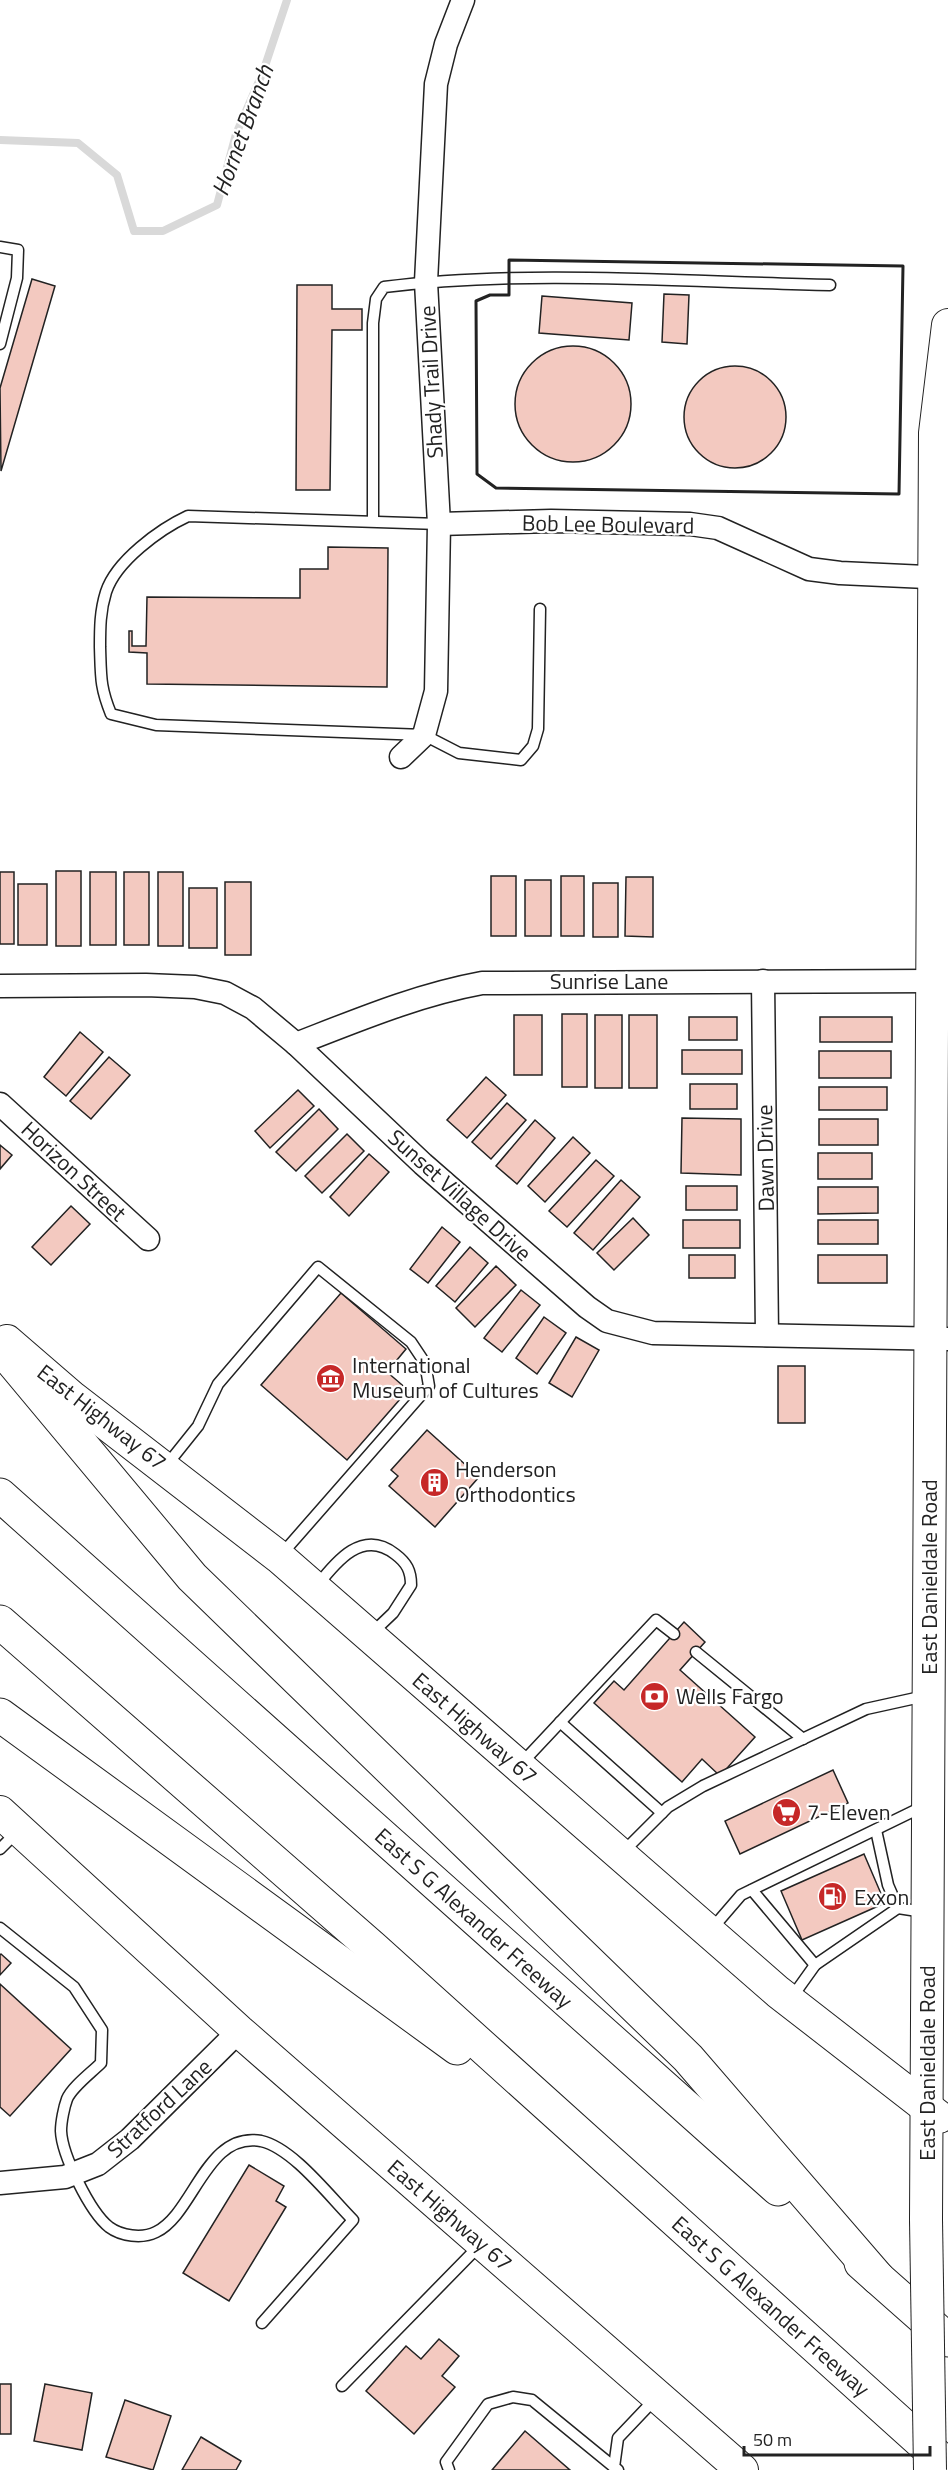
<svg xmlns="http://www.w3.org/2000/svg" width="948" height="2470" font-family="'Titillium Web',sans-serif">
<rect width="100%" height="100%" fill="#fff"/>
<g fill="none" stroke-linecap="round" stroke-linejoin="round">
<path stroke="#d9d9d9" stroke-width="8" d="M 0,140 L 78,143 L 117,175 L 134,231 L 163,231 L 217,205 L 236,134 L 263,72 L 287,0"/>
</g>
<g fill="#f3c9c0" stroke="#222" stroke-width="1.5">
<path d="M 32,279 L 55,286 L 1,471 L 0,388 Z"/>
<path d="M 297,285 L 332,285 L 332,309 L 362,309 L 362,330 L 332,330 L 330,490 L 296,490 Z"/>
<path d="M 664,294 L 689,295 L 687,344 L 662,342 Z"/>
<path d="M 542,296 L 632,303 L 629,340 L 539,333 Z"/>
<circle cx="573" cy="404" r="58"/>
<circle cx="735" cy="417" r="51"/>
<path d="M 328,547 L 388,548 L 387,687 L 147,684 L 147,653 L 129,652 L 129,631 L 132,631 L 132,646 L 146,646 L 147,597 L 300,598 L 300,569 L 328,569 Z"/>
<rect x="56" y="871" width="25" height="75"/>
<rect x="0" y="872" width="14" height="72"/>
<rect x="90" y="872" width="26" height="73"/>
<rect x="124" y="872" width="25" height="73"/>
<rect x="158" y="872" width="25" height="74"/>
<rect x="491" y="876" width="25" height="60"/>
<rect x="561" y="876" width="23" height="60"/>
<path d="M 626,877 L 653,877 L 653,937 L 625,936 Z"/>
<rect x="525" y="880" width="26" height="56"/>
<rect x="225" y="882" width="26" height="73"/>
<rect x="593" y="883" width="25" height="54"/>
<rect x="18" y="884" width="29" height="61"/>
<rect x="189" y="888" width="28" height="60"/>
<rect x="562" y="1014" width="25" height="73"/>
<rect x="514" y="1015" width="28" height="60"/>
<rect x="595" y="1015" width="27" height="73"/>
<rect x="629" y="1015" width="28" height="73"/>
<rect x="689" y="1017" width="48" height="23"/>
<rect x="820" y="1017" width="72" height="25"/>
<path d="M 80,1032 L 103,1052 L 66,1096 L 44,1077 Z"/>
<rect x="682" y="1050" width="60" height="24"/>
<rect x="819" y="1051" width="72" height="27"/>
<path d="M 109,1057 L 130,1075 L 91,1119 L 70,1101 Z"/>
<path d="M 486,1077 L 506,1095 L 467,1138 L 447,1120 Z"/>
<rect x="690" y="1084" width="47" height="25"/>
<rect x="819" y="1087" width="68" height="23"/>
<path d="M 298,1090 L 314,1106 L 270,1148 L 255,1131 Z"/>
<path d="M 507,1103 L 526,1120 L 491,1159 L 472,1142 Z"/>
<path d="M 319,1109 L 338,1129 L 296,1171 L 276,1152 Z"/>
<path d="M 682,1118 L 741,1119 L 741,1175 L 681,1173 Z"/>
<rect x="819" y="1119" width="59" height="26"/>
<path d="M 535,1120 L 555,1138 L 517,1184 L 496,1166 Z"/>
<path d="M 347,1134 L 364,1151 L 322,1193 L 305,1176 Z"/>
<path d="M 573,1137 L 590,1153 L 545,1202 L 528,1186 Z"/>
<path d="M 0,1145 L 12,1155 L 0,1169 Z"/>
<rect x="818" y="1153" width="54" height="26"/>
<path d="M 369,1154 L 389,1172 L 349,1216 L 330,1197 Z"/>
<path d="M 596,1160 L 614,1176 L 567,1227 L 549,1211 Z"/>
<path d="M 621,1180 L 640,1197 L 593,1250 L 574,1233 Z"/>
<rect x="686" y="1186" width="51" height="24"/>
<path d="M 818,1187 L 878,1187 L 878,1213 L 818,1214 Z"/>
<path d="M 71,1206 L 90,1224 L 51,1265 L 32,1247 Z"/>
<path d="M 633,1218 L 649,1235 L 614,1270 L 597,1253 Z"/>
<rect x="683" y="1220" width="57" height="28"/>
<rect x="818" y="1220" width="60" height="24"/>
<path d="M 442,1227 L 460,1242 L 428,1283 L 410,1269 Z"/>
<path d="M 470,1247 L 488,1263 L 455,1302 L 436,1286 Z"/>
<rect x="689" y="1255" width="46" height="23"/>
<rect x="818" y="1255" width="69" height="28"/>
<path d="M 496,1266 L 516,1285 L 475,1327 L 456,1308 Z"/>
<path d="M 521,1290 L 540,1305 L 502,1352 L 484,1338 Z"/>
<path d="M 341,1293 L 406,1349 L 387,1372 L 408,1390 L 347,1460 L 261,1385 Z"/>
<path d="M 544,1317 L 566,1333 L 537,1374 L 516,1358 Z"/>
<path d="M 576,1337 L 599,1350 L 572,1397 L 549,1383 Z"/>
<rect x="778" y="1366" width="27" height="57"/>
<path d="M 427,1430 L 479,1477 L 435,1527 L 389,1486 L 398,1476 L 391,1470 Z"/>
<path d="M 684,1622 L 705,1642 L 680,1670 L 755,1737 L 720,1776 L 702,1759 L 682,1782 L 594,1703 L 614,1681 L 624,1690 Z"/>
<path d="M 833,1770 L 848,1803 L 740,1854 L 725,1821 Z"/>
<path d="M 864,1854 L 885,1903 L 802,1940 L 781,1891 Z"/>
<path d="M 1,1954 L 11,1963 L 0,1975 L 0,1955 Z"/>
<path d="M 0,1984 L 71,2049 L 10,2116 L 0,2107 Z"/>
<path d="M 249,2165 L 284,2186 L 276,2201 L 286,2207 L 229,2301 L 183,2273 Z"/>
<path d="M 439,2339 L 459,2356 L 442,2376 L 455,2387 L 414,2434 L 366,2391 L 406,2346 L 421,2359 Z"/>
<rect x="0" y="2384" width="11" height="50"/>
<path d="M 45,2384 L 92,2393 L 82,2450 L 34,2441 Z"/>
<path d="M 125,2400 L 171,2416 L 153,2470 L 106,2457 Z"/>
<path d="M 525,2431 L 570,2470 L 492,2470 Z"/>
<path d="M 201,2437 L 241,2461 L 236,2470 L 182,2470 Z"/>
</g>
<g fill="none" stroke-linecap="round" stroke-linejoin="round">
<defs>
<g id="service">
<path d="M 0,247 L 18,250 L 17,278 L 0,344"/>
<path d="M 373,521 L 373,323 L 376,299 L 384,287 C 529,269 685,282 830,285"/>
<path d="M 439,524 L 188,516 C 160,529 116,561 106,592 C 100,611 100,628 100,647 C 101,677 100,687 111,714 L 156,725 L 424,735 L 459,753 L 521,760 L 533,746 L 538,729 L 540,609"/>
<path d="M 166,1466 L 198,1426 L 218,1384 L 318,1267 L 411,1342 L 425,1363 L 429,1386 L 281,1555"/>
<path d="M 317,1586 C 337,1560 363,1529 395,1554 C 407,1563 411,1571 411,1585 L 393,1613 L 371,1634"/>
<path d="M 696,1652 L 803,1739"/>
<path d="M 560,1722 L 662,1813"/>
<path d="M 520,1765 L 656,1620 L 674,1634"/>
<path d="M 876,1830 L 888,1885 L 898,1908 L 924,1912"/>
<path d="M 0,1849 L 17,1832"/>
<path d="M 621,1854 L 668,1807 L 703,1786 L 866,1709 L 925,1696"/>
<path d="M 752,1890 L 815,1965"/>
<path d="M 0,1928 L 74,1987 L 102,2030 L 101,2063 C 91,2073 72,2087 67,2099 C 64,2107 61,2122 61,2131 C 62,2155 90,2212 109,2227 C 121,2236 142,2239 156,2232 C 194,2214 206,2131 261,2141 C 293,2148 330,2197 353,2220 L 262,2323"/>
<path d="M 710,1931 L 741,1895 L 924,1806"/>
<path d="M 790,2000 L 815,1965 L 898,1908"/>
<path d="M 342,2386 L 480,2245"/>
<path d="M 449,2470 L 446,2462 L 488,2404 L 513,2397 L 532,2400 L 614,2467"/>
<path d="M 618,2470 L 614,2467 L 618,2438 L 656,2398"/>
</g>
<g id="minor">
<path d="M 439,524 L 551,521 L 690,524 L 718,528 L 809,569 L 840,573 L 948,578"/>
<path d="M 401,757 L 424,735 L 436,691 L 439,524 L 426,282 L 436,84 L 446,44 L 463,0"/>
<path d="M 763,981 L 767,1335"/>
<path d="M 0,986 L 146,985 L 195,987 L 225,993 L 253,1008 L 296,1044 L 423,1164 L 587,1307 L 607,1321 L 653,1333 L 948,1339"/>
<path d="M 296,1044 C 358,1020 417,995 482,983 L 932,981"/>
<path d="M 0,1104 L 148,1239"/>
<path d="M 0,2183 L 65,2177 L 98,2164 L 130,2139 L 239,2031"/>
</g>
<g id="secondary">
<path d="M 7,1341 L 73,1398 L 279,1557 L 778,1992 L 939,2117"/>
<path d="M 0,1812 L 239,2031 L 742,2470"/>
<path d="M 926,2220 L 935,433 L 948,325"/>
</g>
<g id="motorway">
<path d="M 0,1347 L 192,1577 L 688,2058 L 878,2278"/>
<path d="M 0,1495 L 778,2189"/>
<path d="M 0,1622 L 373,1948 L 948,2466"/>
<path d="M 0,1715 L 457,2048"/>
<path d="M 861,2263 L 948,2340"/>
</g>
</defs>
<use href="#service" stroke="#222" stroke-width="13"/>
<use href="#minor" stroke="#222" stroke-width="25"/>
<use href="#secondary" stroke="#222" stroke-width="34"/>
<use href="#motorway" stroke="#222" stroke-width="35"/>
<use href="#service" stroke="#fff" stroke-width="10"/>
<use href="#minor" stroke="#fff" stroke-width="22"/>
<use href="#secondary" stroke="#fff" stroke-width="32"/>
<use href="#motorway" stroke="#fff" stroke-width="33"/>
<defs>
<path id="secondary-bridge" d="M 926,2220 L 930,2470"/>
</defs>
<use href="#secondary-bridge" stroke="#222" stroke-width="34" stroke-linecap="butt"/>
<use href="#secondary-bridge" stroke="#fff" stroke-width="32"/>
<path stroke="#222" stroke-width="3" d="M 509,260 L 903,266 L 899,494 L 496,488 L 477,474 L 476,301 L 490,295 L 509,295 Z"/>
</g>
<defs>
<symbol id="museum-disc" viewBox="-11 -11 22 22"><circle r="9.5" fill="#c62828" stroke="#fff"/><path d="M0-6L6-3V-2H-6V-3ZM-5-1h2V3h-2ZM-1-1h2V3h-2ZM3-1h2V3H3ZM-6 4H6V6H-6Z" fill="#fff"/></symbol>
<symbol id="building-disc" viewBox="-11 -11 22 22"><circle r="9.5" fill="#c62828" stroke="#fff"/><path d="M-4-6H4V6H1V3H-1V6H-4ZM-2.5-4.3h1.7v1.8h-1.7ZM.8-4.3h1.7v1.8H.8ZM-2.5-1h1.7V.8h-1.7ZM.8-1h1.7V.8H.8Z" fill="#fff"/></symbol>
<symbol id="bank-disc" viewBox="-11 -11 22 22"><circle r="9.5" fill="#c62828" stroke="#fff"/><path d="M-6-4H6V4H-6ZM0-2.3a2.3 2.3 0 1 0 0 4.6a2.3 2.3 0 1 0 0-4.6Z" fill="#fff"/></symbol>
<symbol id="supermarket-disc" viewBox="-11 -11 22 22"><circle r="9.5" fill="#c62828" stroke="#fff"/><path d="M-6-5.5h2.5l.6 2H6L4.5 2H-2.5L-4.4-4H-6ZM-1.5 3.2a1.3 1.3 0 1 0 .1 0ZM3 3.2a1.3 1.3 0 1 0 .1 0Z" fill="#fff"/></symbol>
<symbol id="fuel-disc" viewBox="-11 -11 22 22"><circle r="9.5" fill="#c62828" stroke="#fff"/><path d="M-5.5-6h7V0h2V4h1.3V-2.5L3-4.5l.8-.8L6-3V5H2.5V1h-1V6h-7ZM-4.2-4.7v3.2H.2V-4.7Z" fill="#fff"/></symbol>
</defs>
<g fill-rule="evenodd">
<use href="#museum-disc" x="314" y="1362" width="33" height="33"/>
<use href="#building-disc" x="418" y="1466" width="33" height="33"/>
<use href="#bank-disc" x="638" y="1680" width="33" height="33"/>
<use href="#supermarket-disc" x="770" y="1796" width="33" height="33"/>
<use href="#fuel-disc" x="816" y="1880" width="33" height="33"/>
</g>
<g text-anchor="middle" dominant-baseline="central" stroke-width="4.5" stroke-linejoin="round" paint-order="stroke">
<g font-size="22" fill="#222" stroke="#fff">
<text transform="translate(431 382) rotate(-93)">Shady Trail Drive</text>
<text transform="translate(608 524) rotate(1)">Bob Lee Boulevard</text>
<text x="609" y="981">Sunrise Lane</text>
<text transform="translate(765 1158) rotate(-91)">Dawn Drive</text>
<text transform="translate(74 1171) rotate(43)">Horizon Street</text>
<text transform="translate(460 1195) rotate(42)">Sunset Village Drive</text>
<text transform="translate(102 1417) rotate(38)">East Highway 67</text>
<text transform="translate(929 1577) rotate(-90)">East Danieldale Road</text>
<text transform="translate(475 1728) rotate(41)">East Highway 67</text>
<text transform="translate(474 1918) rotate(42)">East S G Alexander Freeway</text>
<text transform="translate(927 2063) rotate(-90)">East Danieldale Road</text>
<text transform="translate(159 2108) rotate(-43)">Stratford Lane</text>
<text transform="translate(450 2215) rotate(41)">East Highway 67</text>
<text transform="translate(771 2306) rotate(42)">East S G Alexander Freeway</text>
</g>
<g font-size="22" fill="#222" stroke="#fff" text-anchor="start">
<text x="352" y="1365">International<tspan x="352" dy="25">Museum of Cultures</tspan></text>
<text x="455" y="1469">Henderson<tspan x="455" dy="25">Orthodontics</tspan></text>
<text x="676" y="1696">Wells Fargo</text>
<text x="807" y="1812">7-Eleven</text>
<text x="854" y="1897">Exxon</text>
</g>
<g font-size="24" font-style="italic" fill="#222" stroke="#fff">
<text transform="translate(242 130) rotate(-70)">Hornet Branch</text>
</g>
</g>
<path d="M744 2446v9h186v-9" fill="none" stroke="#222222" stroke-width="3"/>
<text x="753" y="2446" font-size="18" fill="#222222" stroke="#ffffff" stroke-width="4.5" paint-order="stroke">50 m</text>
</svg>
